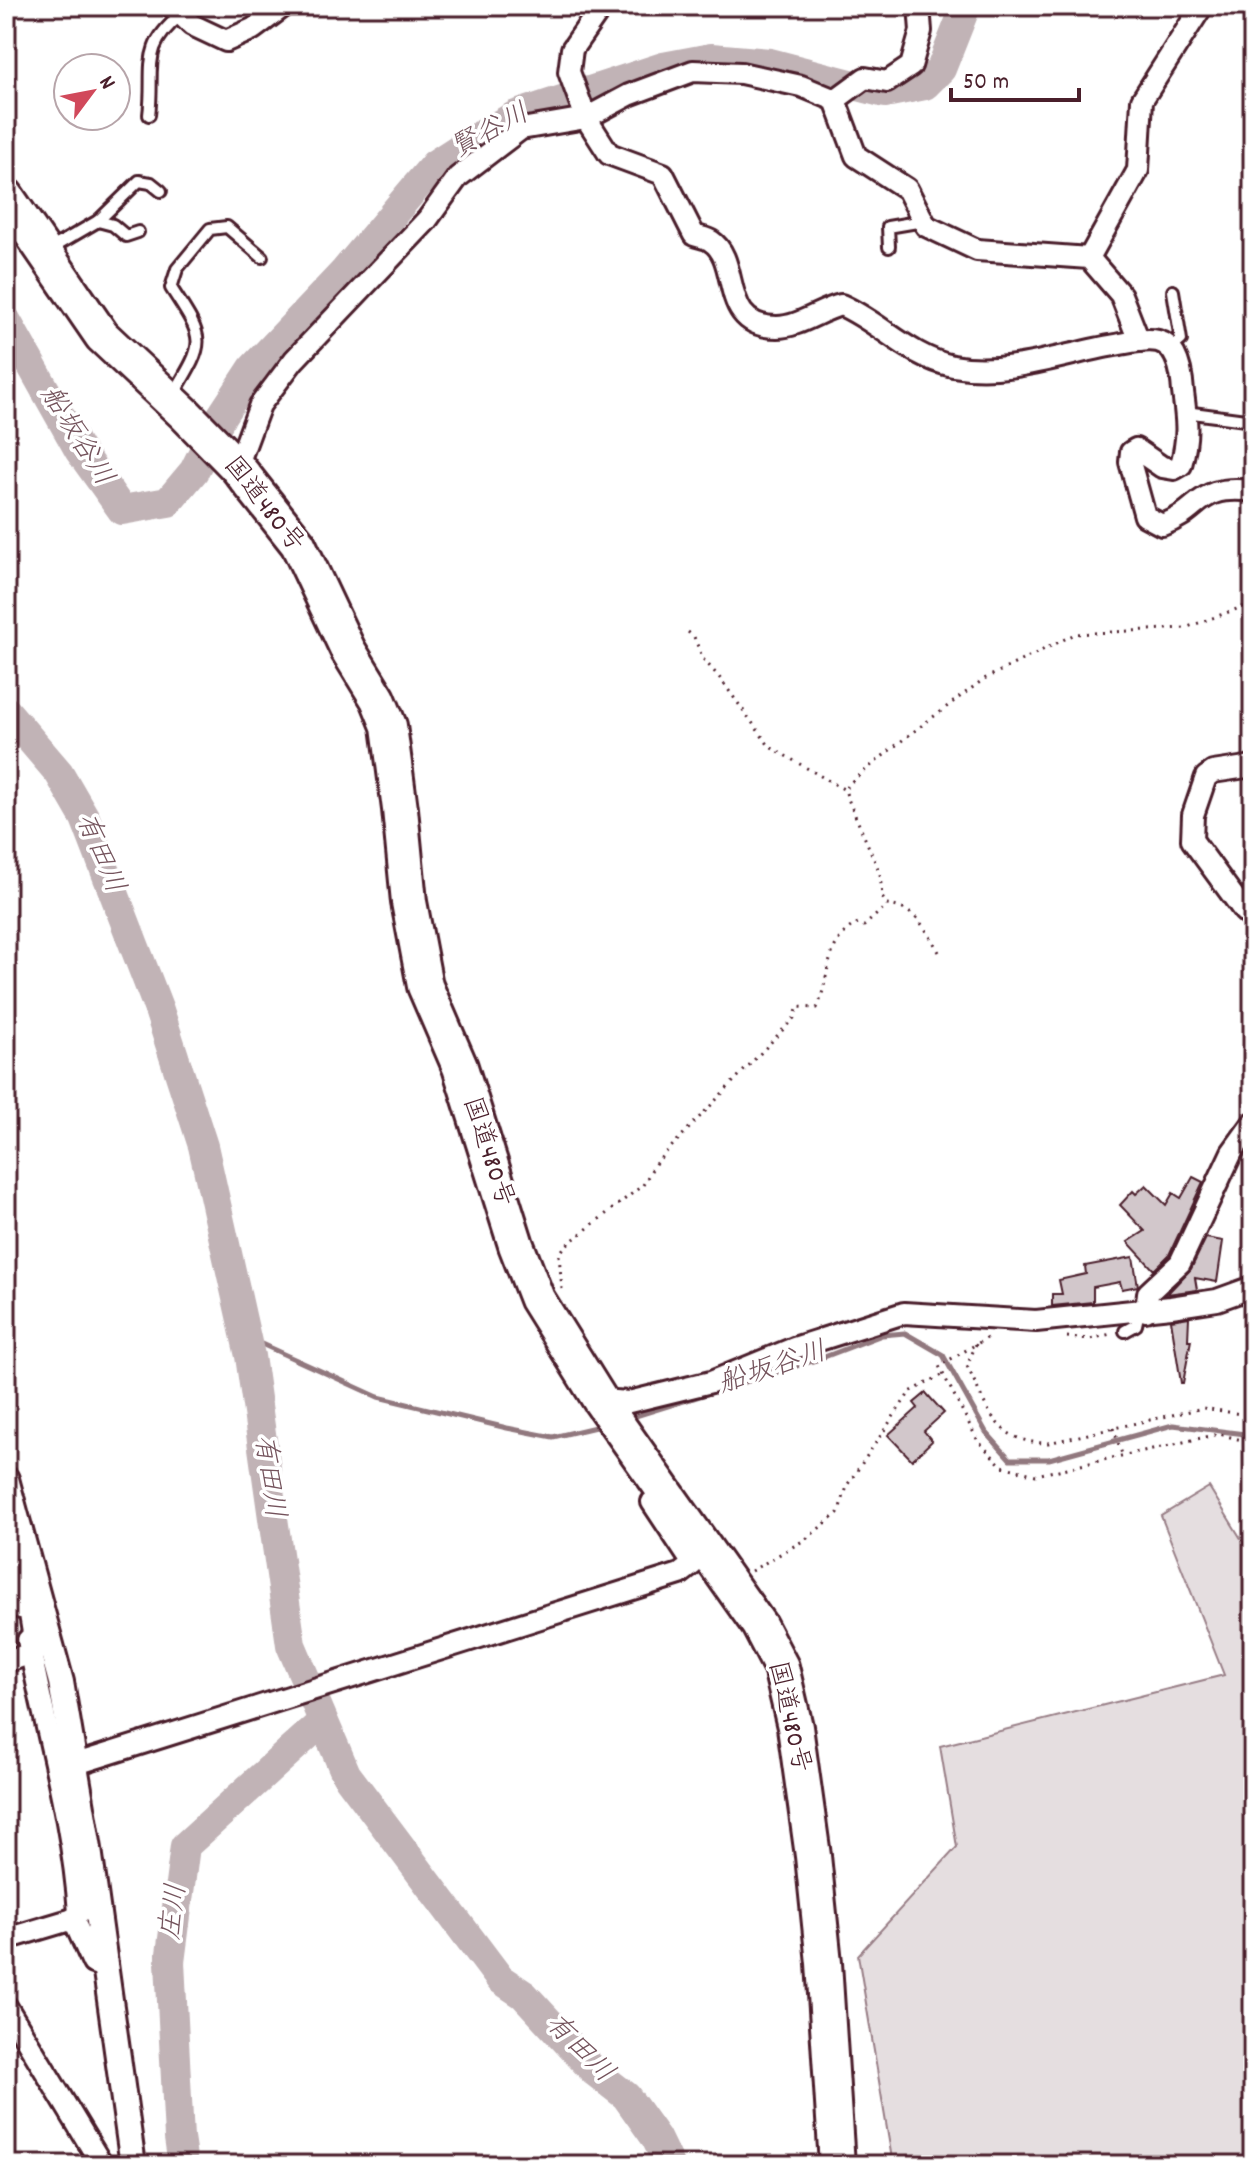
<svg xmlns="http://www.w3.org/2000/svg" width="1259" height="2171" font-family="Dekko,'Klee One',sans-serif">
<rect width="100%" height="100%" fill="#fff"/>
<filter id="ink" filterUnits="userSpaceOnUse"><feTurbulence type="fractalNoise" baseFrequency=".0125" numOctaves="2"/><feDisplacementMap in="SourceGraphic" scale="16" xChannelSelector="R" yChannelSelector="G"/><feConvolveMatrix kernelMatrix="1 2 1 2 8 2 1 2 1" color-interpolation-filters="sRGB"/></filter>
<g filter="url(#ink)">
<path fill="#e5dee0" stroke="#987e86" stroke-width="2" d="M 1209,1487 L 1253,1558 L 1253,2165 L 893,2165 L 858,1955 L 957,1847 L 940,1746 L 1224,1675 L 1161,1516 Z"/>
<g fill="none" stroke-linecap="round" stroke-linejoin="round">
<g stroke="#91787e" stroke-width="5">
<path d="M 246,1337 L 378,1397 L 507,1428 L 553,1437 L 604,1425"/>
<path d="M 629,1418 L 819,1359 L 882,1335 L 905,1333 L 943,1355 L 986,1432 L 1010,1459 L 1049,1459 L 1173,1425 L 1253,1435"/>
</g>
<g stroke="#c1b3b6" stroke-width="30">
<path d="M 6,320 L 79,450 L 122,510 L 168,502 L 194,471 L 222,415 L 253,368 L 345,271 L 435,164 L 469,142 L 516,115 L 663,67 L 711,58 L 770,63 L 885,93 L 925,85 L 941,69 L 966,6"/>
<path d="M 6,711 L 59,773 L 85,818 L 159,1010 L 203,1146 L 250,1356 L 291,1645 L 346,1774 L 500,1979 L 524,1995 L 595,2072 L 626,2096 L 656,2138 L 669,2165"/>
<path d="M 183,2165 L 179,2138 L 170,1962 L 185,1846 L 323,1721"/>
</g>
</g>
<g fill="#d2c7cb" stroke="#4a1f2b" stroke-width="2">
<path d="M 1193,1177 L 1203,1182 L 1169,1255 L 1154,1270 L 1128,1242 L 1145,1231 L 1120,1205 L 1133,1191 L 1136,1194 L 1146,1185 L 1166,1205 L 1173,1193 L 1181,1198 Z"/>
<path d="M 1206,1238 L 1223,1241 L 1217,1282 L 1195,1278 L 1197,1290 L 1167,1294 L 1191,1269 Z"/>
<path d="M 1133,1257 L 1138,1286 L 1122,1289 L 1120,1282 L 1093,1287 L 1093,1302 L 1052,1306 L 1052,1294 L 1062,1294 L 1059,1280 L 1086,1274 L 1085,1266 Z"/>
<path d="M 1189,1317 L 1188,1340 L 1191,1340 L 1183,1383 L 1181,1383 L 1171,1320 Z"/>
<path d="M 926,1393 L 944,1413 L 924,1431 L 932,1441 L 912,1460 L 888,1435 L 918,1408 L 914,1403 Z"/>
</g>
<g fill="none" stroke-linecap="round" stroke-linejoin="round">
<defs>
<g id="service">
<path d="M 149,115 C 155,69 139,48 181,15"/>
<path d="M 98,221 L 139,181 L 151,183 L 161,191"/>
<path d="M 889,247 L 888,227 L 923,221"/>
<path d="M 50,249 L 98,221 L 113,225 L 126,236 L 138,232"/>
<path d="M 1170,349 L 1181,340 L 1173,291"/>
<path d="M 173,395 C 206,340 206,342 171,288 L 177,269 L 210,229 L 227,227 L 262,257"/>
<path d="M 1185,412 L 1253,421"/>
<path d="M 1125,1331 L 1136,1325 L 1139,1311"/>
</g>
<g id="minor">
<path d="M 172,6 L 192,25 L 226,41 L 253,29 L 284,6"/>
<path d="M 602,6 L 572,49 L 569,72 L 586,118 L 609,154 L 663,174 L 694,235 C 699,237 707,238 711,241 C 742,261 717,327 777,327 C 799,327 820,310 841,305 C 880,322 909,357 953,366 C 1008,376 1062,354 1115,345 C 1128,343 1145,338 1158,341 C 1178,346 1182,375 1183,392 C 1187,422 1189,436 1181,465 L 1174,469 L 1162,467 L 1136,449 L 1131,452 L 1130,462 L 1145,516 L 1162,525 C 1204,510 1195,484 1253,491"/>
<path d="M 835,100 L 865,78 L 887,82 L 911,66 L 921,31 L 919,6"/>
<path d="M 1089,258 L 1138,170 L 1142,100 L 1202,6"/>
<path d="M 237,467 L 260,405 L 294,360 L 427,220 L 458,177 L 521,129 L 586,118 L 629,95 L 693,71 L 741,73 L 801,86 L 835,100 L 856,156 L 907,189 L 926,226 L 977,250 L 1089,258 L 1121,295 L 1139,341"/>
<path d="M 1253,766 L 1213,772 L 1206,777 L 1193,815 L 1192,840 L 1244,911 L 1253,919"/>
<path d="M 1146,1311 L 1148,1293 L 1180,1263 L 1232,1152 L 1253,1123"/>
<path d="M 600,1400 L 629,1402 L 711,1382 L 794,1348 L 904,1313 L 1036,1321 L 1171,1307 L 1217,1300 L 1253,1287"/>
<path d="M 6,1551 L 20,1608"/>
<path d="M 28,1588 L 26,1590 L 36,1651 L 31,1653 C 48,1740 73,1824 79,1913 L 73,1919"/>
<path d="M 6,1662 L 31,1653 L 28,1640"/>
<path d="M 76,1764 L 680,1574 L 693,1564 L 652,1502"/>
<path d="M 6,1939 L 73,1919 L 93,1963 L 104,1967"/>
<path d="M 6,2006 L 102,2165"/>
</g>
<path id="tertiary" d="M 6,1479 L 61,1682 L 89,1849 L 133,2165"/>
<path id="trunk" d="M 6,196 L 102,336 L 185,414 L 237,467 L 298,544 L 348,650 L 378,699 L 389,726 L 400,809 L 409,902 L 425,986 L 460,1067 L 516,1245 L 537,1299 L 600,1400 L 759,1625 L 781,1667 L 795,1727 L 813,1856 L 824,1963 L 837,2165"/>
</defs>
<use href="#service" stroke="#4a1f2b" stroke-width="16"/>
<use href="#minor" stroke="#4a1f2b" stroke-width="26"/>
<use href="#tertiary" stroke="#4a1f2b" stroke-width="30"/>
<use href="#trunk" stroke="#4a1f2b" stroke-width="40"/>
<g stroke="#4a1f2b" stroke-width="3" stroke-dasharray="2 6" stroke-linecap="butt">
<path d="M 688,632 L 694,637 L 703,659 L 719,677 L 770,747 L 845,790"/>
<path d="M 939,952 C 925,928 916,908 887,905 L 882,897 L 880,873 L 848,799 L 845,790 L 851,782 L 905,738 L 984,679 L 1075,634 L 1185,628 L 1253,603"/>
<path d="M 562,1289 L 559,1255 L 565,1246 L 643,1185 L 655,1164 L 794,1018 L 798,1007 L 817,1008 C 830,981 824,939 858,923 L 864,926 L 887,905"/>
<path d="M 1067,1337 L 1090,1339 L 1111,1334"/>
<path d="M 987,1338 L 939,1366 L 978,1441 L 1002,1466 L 1036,1475 L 1219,1434 L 1253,1443"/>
<path d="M 976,1344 L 967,1366 C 988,1408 994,1443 1048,1443 L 1203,1408 L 1253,1416"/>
<path d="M 1113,1428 L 1122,1454"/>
<path d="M 751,1571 L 806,1539 L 838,1513 L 848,1484 L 910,1392 L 944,1374"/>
<path d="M 203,2165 L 203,2162"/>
</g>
<use href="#service" stroke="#fff" stroke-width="10"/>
<use href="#minor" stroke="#fff" stroke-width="20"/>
<use href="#tertiary" stroke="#fff" stroke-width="24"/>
<use href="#trunk" stroke="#fff" stroke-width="34"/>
</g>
</g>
<g text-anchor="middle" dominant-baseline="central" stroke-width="7" stroke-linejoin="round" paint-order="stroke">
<g font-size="26" fill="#4a1f2b" stroke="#fff">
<text transform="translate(263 505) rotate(52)">国道480号</text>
<text transform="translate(487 1152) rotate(72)">国道480号</text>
<text transform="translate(788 1717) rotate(77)">国道480号</text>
</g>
<g font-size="28" font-style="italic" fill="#74535c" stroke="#fff">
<text transform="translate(491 133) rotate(-28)">賢谷川</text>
<text transform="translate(75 437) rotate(58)">船坂谷川</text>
<text transform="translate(98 854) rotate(67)">有田川</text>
<text transform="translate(773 1370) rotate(-18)">船坂谷川</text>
<text transform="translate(267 1477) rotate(82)">有田川</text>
<text transform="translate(176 1912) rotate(-83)">庄川</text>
<text transform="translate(578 2050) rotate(45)">有田川</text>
</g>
</g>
<rect width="1259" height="2171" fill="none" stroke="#fff" stroke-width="32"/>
<rect x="16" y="16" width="1227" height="2139" fill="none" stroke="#4a1f2b" stroke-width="3" filter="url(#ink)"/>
<g transform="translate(92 92) rotate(58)"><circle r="38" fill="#ffffff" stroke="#b7a5aa" stroke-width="2"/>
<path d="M0-6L14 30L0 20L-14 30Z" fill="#d1495b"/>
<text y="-12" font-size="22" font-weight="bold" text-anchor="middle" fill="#4a1f2b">N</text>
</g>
<path d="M951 88v12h128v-12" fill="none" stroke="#4a1f2b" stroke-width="4"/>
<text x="963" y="88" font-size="24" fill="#4a1f2b" stroke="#ffffff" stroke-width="6" paint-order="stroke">50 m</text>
</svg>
